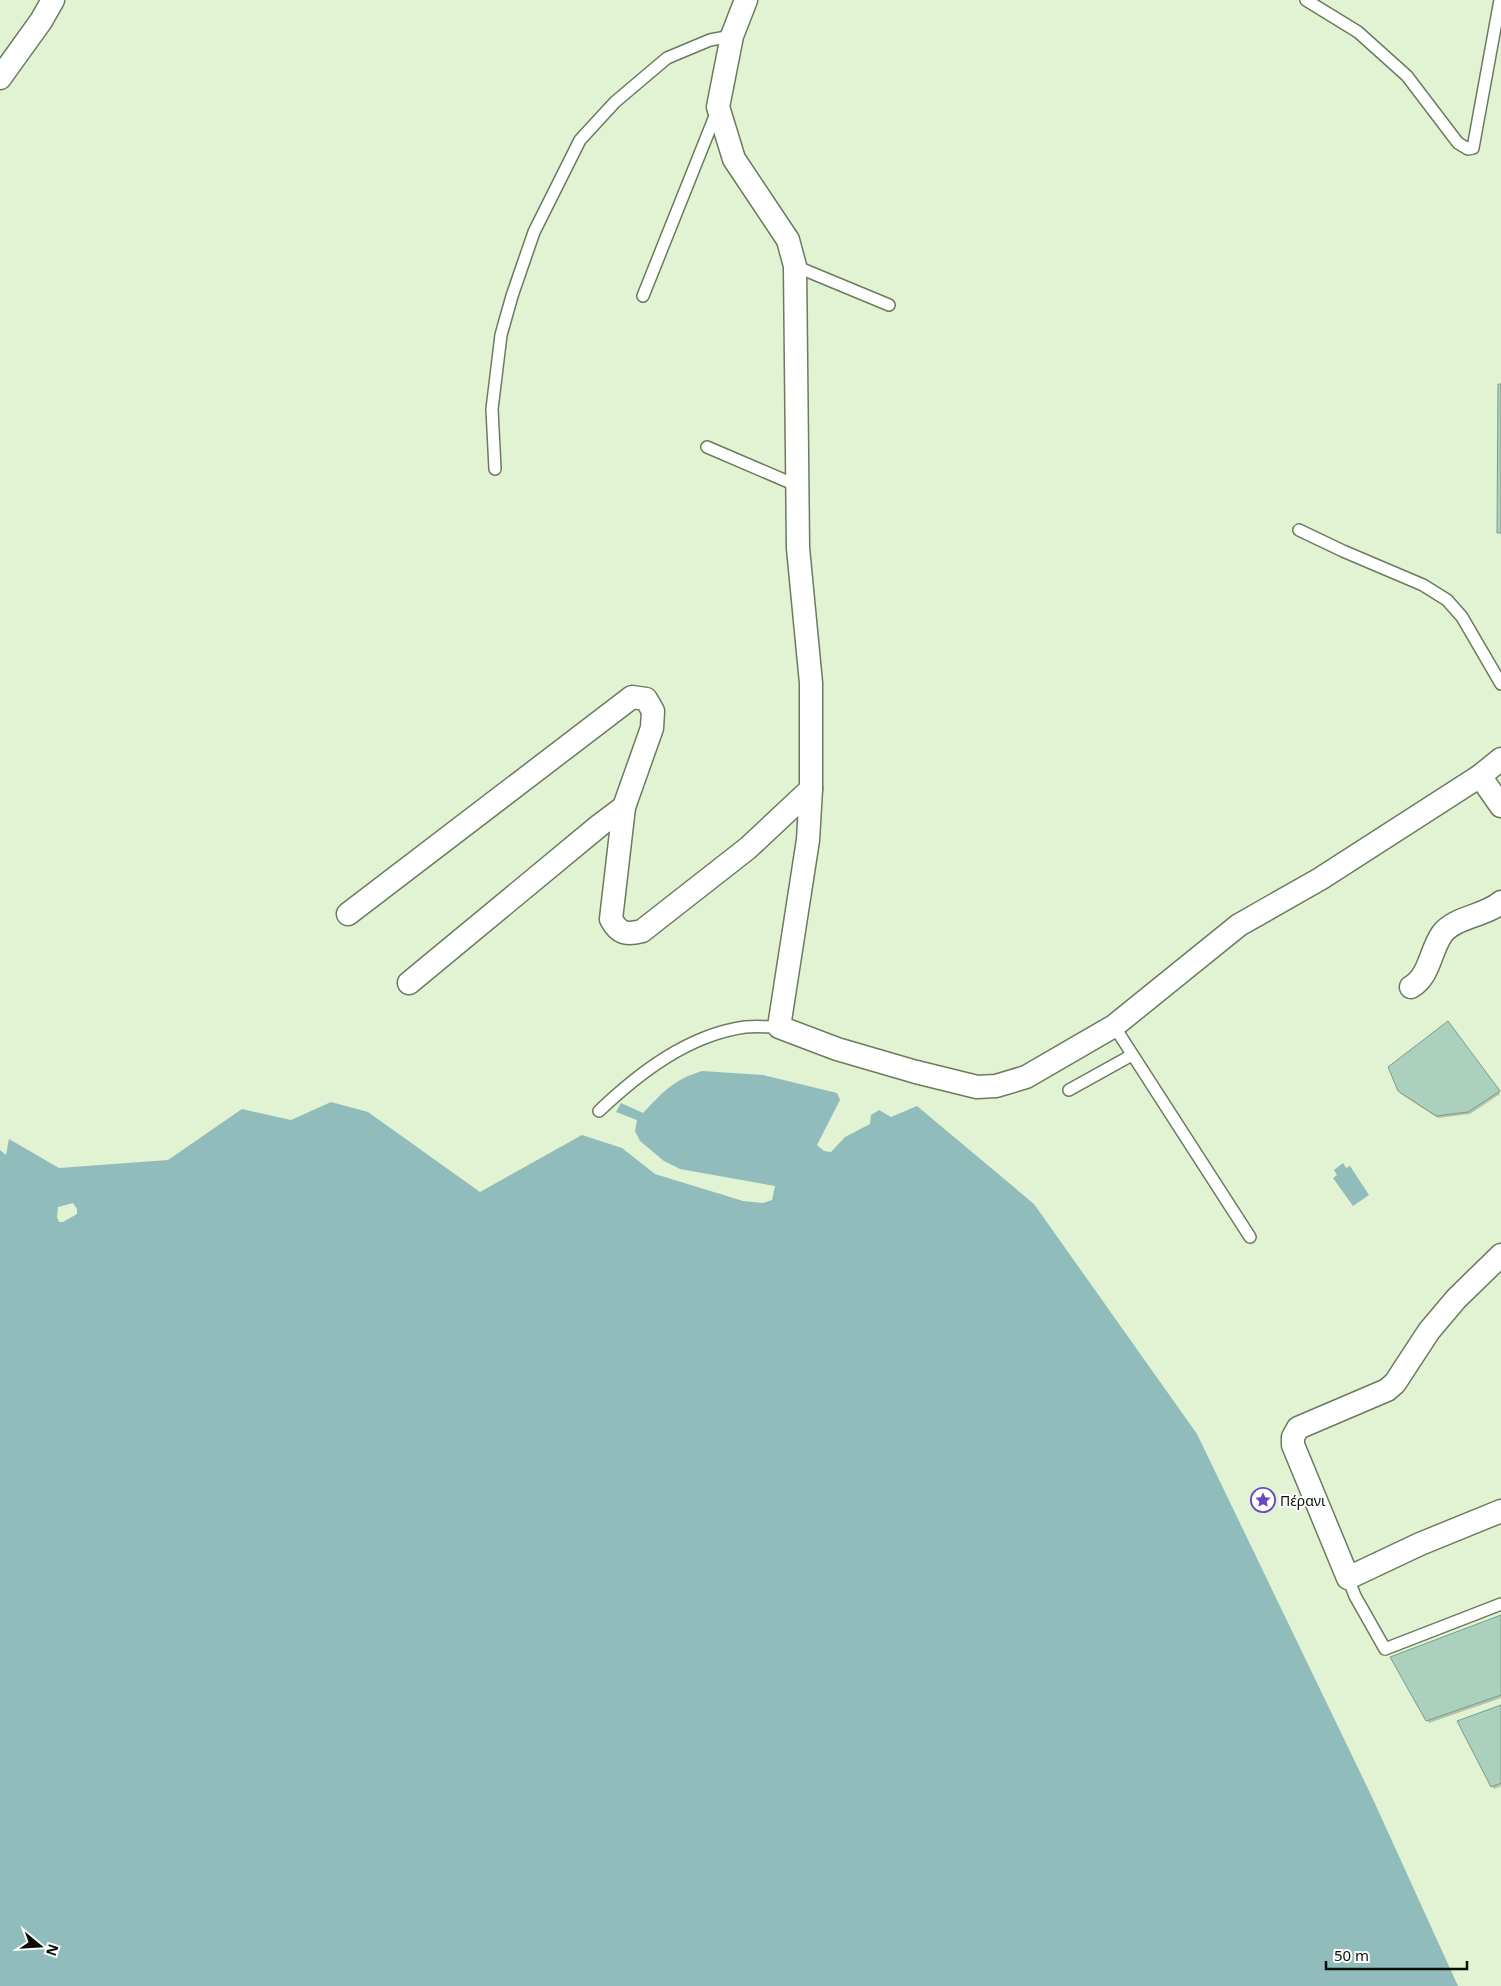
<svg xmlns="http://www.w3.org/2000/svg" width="1501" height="1986" font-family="'Noto Sans',sans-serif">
<rect width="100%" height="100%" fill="#e1f3d2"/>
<g fill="#91bcbc" fill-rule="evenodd">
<path d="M 702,1071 L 763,1075 L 837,1093 L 840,1100 L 817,1145 L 824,1151 L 831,1152 L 845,1137 L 870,1124 L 871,1115 L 879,1110 L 891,1117 L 917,1106 L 1034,1204 L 1197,1434 L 1372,1797 L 1458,1986 L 0,1986 L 0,1150 L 6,1155 L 9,1139 L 59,1168 L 168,1160 L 242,1109 L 291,1120 L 331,1102 L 368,1112 L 480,1192 L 582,1135 L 622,1148 L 655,1174 L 743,1201 L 763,1203 L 772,1200 L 775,1186 L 680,1169 L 664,1161 L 640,1141 L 635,1131 L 637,1120 L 616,1112 L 621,1103 L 643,1113 C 664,1091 673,1080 702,1071 ZM 73,1203 L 77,1209 L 77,1214 L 63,1222 L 59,1222 L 57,1217 L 58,1207 Z"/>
<path d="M 1343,1163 L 1346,1168 L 1350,1166 L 1369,1195 L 1353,1206 L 1333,1178 L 1337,1175 L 1334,1170 Z"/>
</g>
<g fill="#0003">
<path d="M 1399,1091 L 1499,1092 L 1500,1094 L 1470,1114 L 1438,1118 L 1401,1094 Z"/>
<path d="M 1501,1616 L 1501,1698 L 1429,1723 L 1392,1658 Z"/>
<path d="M 1501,1706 L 1501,1786 L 1494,1789 L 1459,1721 Z"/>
</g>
<g fill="#abd0bd" stroke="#7a9d8c">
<path d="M 1498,384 L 1501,384 L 1501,533 L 1497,533 Z"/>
<path d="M 1448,1021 L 1500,1091 L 1468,1112 L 1436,1116 L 1398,1091 L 1388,1067 Z"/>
<path d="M 1501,1615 L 1501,1695 L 1426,1721 L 1390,1657 Z"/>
<path d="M 1501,1705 L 1501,1783 L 1491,1787 L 1457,1721 Z"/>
</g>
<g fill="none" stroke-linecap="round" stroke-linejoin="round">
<defs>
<g id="lane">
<path d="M 1306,0 L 1358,32 L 1407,76 L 1458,143 L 1468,149 L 1473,148 L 1500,0"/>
<path d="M 795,266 L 889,305"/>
<path d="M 643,296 L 717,111"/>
<path d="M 707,447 L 798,486"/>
<path d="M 495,469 L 492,409 L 501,335 L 512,296 L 534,232 L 580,140 L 615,102 L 667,58 L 710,40 L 732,36"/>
<path d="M 1299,530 L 1343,551 L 1423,585 L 1447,600 L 1462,617 L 1501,684"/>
<path d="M 1114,1026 L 1250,1237"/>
<path d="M 1069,1090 L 1132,1055"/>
<path d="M 599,1111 C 639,1073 688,1035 745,1027 C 756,1026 768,1027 779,1027"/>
<path d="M 1348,1578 L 1355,1596 L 1385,1649 L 1501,1604"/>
</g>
<g id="street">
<path d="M 746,0 L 732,36 L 718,107 L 734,159 L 788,240 L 795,266 L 798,548 L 811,683 L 811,789 L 808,840 L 779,1027 L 837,1049 L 916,1072 L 977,1087 L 996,1086 L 1026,1077 L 1114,1026 L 1239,925 L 1320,879 L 1480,776 L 1501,759"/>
<path d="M 0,78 L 41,21 L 53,0"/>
<path d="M 1480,776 L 1501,806"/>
<path d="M 348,914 L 632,697 L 646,699 L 653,711 L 652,728 L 624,807 L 611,919 C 619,934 626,935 642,931 L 748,848 L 811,789"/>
<path d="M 409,983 L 600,825 L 624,807"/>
<path d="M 1411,987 C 1430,976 1430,951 1442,934 C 1454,917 1486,916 1501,902"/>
<path d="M 1501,1255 L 1456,1299 L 1429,1331 L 1395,1383 L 1387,1390 L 1298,1428 L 1293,1437 L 1293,1445 L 1348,1578 L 1420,1544 L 1501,1511"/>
</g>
</defs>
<use href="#lane" stroke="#6b7b5e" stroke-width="14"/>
<use href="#street" stroke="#6b7b5e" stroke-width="25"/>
<use href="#lane" stroke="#fff" stroke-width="11"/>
<use href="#street" stroke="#fff" stroke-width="22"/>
</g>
<defs>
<symbol id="sight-ring" viewBox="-11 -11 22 22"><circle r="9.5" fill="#fff" stroke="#6949c1" stroke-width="1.5"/><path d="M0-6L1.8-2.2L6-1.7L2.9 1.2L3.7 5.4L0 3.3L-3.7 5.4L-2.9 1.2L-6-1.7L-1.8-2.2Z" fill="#6949c1"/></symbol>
</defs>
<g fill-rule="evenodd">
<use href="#sight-ring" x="1249" y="1486" width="28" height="28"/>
</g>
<g text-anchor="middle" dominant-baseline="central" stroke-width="4" stroke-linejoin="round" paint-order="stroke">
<g font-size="14" fill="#090f05" stroke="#fff" text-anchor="start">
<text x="1280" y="1500">Πέρανι</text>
</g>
</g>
<g transform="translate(40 1946) rotate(108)" stroke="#ffffff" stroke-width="4" paint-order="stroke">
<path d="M0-4L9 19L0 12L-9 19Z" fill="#090f05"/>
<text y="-8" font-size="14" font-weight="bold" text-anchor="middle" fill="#090f05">N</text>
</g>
<path d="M1326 1961v8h141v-8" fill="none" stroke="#090f05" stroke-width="2.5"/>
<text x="1334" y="1961" font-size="15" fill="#090f05" stroke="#ffffff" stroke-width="4" paint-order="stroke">50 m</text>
</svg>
